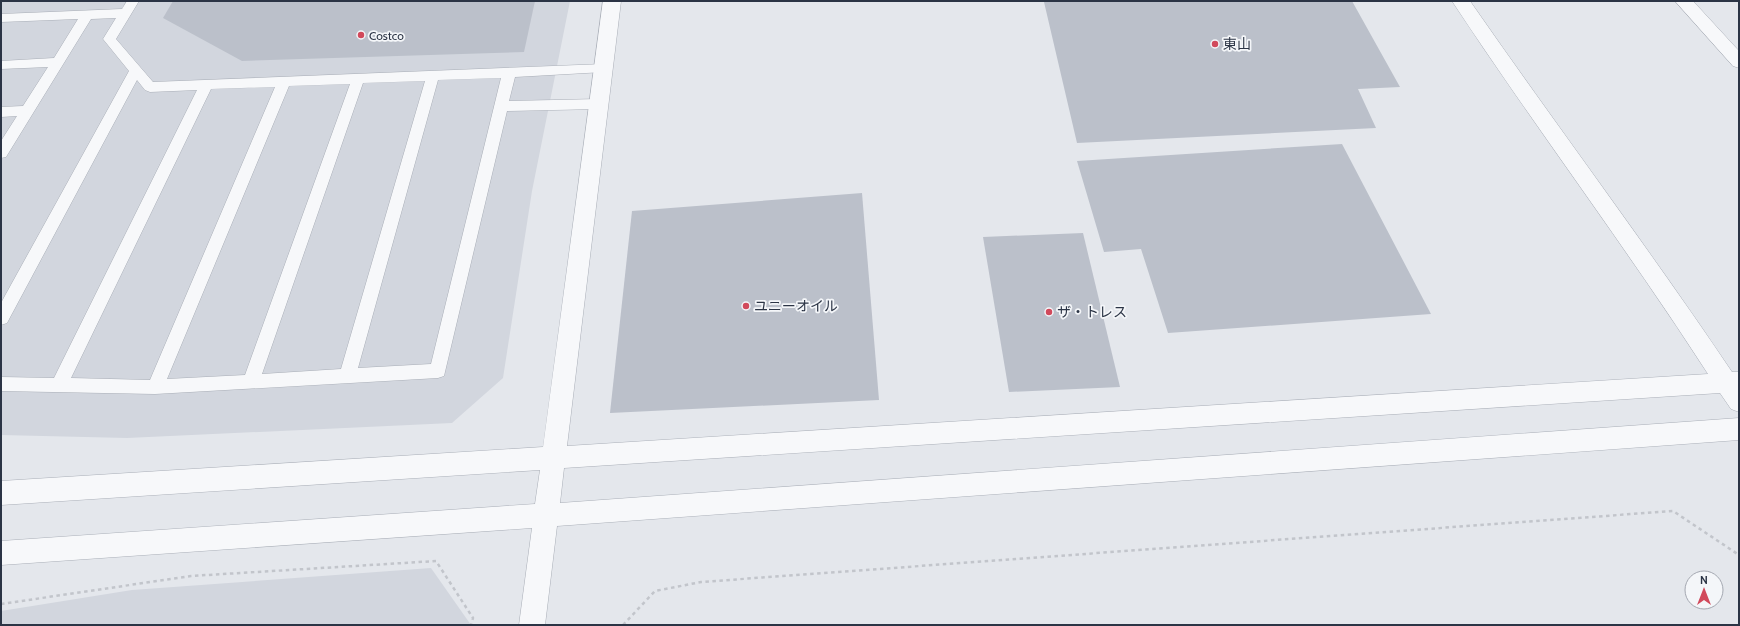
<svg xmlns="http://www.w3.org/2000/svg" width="1740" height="626" font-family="Cabin,'Noto Sans JP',sans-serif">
<rect width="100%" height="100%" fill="#e4e7ec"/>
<g fill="#d2d6de">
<path d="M 1,1 L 570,1 L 532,191 L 503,378 L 452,423 L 127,438 L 1,435 Z"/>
<path d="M 431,568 L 471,625 L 1,625 L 1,611 L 132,590 Z"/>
</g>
<g fill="#bbc0ca">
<path d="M 173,1 L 535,1 L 524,52 L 242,61 L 163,18 Z"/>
<path d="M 1079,1 L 1352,1 L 1400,87 L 1358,89 L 1376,128 L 1077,143 L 1044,2 Z"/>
<path d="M 1342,144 L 1431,314 L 1168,333 L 1141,249 L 1104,252 L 1077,161 Z"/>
<path d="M 862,193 L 879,400 L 610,413 L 632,211 Z"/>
<path d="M 1083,233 L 1120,387 L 1009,392 L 983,237 Z"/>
</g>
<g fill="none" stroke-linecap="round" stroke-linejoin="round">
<defs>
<path id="service" d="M 127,1 L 139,1 L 116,39 L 153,82 L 604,64 L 609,65 L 611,68 L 609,71 L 604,72 L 515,77 L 509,101 L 599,99 L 604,101 L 606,104 L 604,107 L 599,109 L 507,111 L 444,376 L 438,378 L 155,394 L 1,391 L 1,377 L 54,378 L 197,90 L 150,92 L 145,90 L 137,80 L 7,323 L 1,325 L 1,303 L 129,71 L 103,39 L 116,18 L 91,19 L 6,157 L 1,158 L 1,141 L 17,116 L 1,117 L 1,107 L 23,106 L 48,67 L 1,69 L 1,61 L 54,58 L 78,19 L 1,22 L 1,14 L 122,9 ZM 501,78 L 431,364 L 358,368 L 438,80 ZM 425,81 L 341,369 L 262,374 L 363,83 ZM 350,84 L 245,375 L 167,379 L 289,86 ZM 275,87 L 150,380 L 71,378 L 211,89 Z"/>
<path id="minor" d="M 1675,1 L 1693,1 L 1739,51 L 1739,68 L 1733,66 Z"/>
<path id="tertiary" d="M 603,1 L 621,1 L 567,446 L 1708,374 C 1626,247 1535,127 1452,1 L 1470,1 C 1556,125 1648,247 1732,372 L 1739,372 L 1739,412 L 1731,409 L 1720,393 L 564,468 L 560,503 L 1739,418 L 1739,440 L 557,526 L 545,625 L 519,625 L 532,528 L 1,565 L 1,541 L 535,504 L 540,470 L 1,505 L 1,481 L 543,447 Z"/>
</defs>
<use href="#service" stroke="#a9aeb7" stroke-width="1"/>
<use href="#minor" stroke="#a9aeb7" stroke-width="1"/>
<use href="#tertiary" stroke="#a9aeb7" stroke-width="1"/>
<g stroke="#c2c5cb" stroke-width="2.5" stroke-dasharray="3.5 3.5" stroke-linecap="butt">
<path d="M 1,604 L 191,576 L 436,561 L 473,618 L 471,625"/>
<path d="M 623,625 L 655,591 L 701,582 L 1673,511 L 1739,555"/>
</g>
<use href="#service" fill="#f7f8fa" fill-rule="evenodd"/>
<use href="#minor" fill="#f7f8fa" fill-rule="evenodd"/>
<use href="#tertiary" fill="#f7f8fa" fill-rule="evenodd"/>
</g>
<g fill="#d1495b" stroke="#f4f6f9" stroke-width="1.5">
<circle cx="361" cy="35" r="4"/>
<circle cx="1215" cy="44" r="4"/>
<circle cx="746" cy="306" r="4"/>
<circle cx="1049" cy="312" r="4"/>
</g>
<g text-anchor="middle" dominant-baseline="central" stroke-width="3.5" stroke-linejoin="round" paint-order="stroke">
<g font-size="12" fill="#2b3445" stroke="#f4f6f9" text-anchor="start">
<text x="369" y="35">Costco</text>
</g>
<g font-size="14" fill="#2b3445" stroke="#f4f6f9" text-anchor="start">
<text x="1223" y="44">東山</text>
<text x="754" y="306">ユニーオイル</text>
<text x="1057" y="312">ザ・トレス</text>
</g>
</g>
<rect width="1740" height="626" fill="none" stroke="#2b3445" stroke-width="4"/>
<g transform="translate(1704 590)"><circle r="19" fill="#f4f6f9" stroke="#a4a8b1"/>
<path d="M0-3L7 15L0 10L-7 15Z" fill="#d1495b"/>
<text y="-6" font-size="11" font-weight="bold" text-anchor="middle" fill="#2b3445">N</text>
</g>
</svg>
